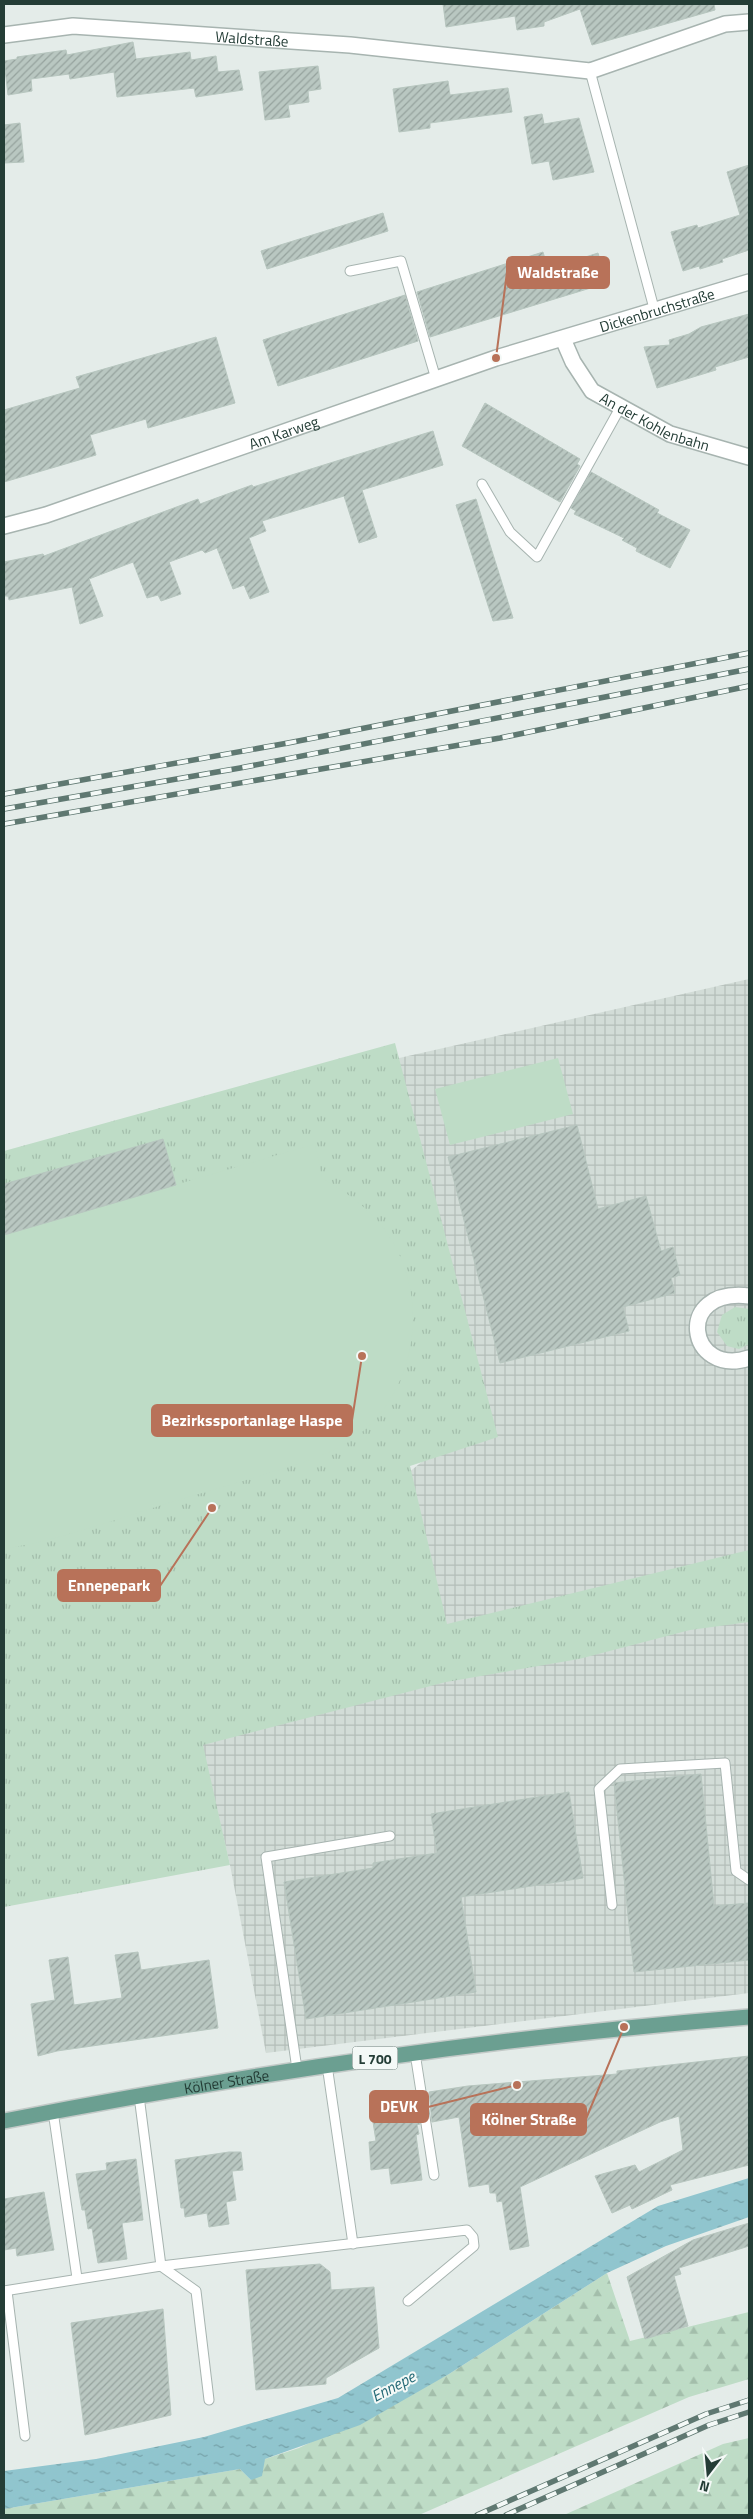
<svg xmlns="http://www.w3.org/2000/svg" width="753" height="2519" font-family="'Titillium Web',sans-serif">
<defs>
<pattern id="industrial-grid" width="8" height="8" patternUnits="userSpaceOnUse" patternTransform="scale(1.25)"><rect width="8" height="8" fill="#d2dcd7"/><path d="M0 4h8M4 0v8" fill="none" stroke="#b4beb9"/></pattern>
<pattern id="grass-tufts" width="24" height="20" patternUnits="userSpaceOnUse" patternTransform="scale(1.25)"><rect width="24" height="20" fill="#bedcc6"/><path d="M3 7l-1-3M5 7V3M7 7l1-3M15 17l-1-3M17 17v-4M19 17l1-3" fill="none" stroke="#a3beab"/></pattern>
<pattern id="forest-firs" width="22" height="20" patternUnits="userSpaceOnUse" patternTransform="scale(1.25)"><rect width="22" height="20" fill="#bedcc6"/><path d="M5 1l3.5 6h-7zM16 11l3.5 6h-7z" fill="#a3beab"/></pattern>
<pattern id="water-ripples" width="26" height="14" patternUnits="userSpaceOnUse" patternTransform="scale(1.25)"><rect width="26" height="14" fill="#90c5ce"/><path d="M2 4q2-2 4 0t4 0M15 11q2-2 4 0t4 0" fill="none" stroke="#75a1a8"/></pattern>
<pattern id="building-hatch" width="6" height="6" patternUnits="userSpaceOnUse" patternTransform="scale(1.25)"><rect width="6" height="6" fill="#b9c7c1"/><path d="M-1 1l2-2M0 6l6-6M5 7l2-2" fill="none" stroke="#96a39e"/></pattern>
</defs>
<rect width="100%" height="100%" fill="#e4ece9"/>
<path fill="url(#industrial-grid)" d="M 749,979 L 749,1993 L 266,2053 L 230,1865 L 195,1716 L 391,1487 L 485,1410 L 377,1063 Z"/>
<g fill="url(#grass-tufts)">
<path d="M 395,1043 L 498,1437 L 410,1466 L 447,1624 L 749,1550 L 749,1622 L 690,1630 L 579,1659 L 446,1682 L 203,1745 L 230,1865 L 4,1907 L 4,1151 Z"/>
<path d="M 735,1307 L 749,1309 L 749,1344 L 739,1349 L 727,1346 L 717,1332 L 722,1315 Z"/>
</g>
<g fill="url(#forest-firs)">
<path d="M 607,2273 L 630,2341 L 749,2312 L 749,2379 L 689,2397 L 419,2515 L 4,2515 L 4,2509 L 240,2469 L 251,2480 L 265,2459 L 299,2448 L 449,2374 Z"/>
<path d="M 749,2438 L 749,2515 L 564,2515 L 723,2444 Z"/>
</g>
<g fill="#bedcc6">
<path d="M 558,1058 L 573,1114 L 450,1145 L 435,1089 Z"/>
<path d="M 315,1144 L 322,1178 C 373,1208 403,1238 412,1300 C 415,1326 411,1354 401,1378 C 374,1441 329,1455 269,1473 C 238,1483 206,1492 175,1501 C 120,1518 60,1540 4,1549 L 4,1235 Z"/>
</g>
<path fill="url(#water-ripples)" d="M 749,2178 L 749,2217 L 666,2246 L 607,2273 L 449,2374 L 360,2425 L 265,2459 L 262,2476 L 251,2480 L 240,2469 L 4,2509 L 4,2471 L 96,2459 L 204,2437 L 338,2398 L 658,2206 Z"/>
<g fill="url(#building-hatch)" stroke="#b7c6bf">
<path d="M 443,4 L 714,4 L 715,10 L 592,45 L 580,9 L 544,22 L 544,26 L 517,30 L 515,16 L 446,27 Z"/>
<path d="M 133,42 L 136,59 L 190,52 L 191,60 L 216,56 L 218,72 L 239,70 L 243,90 L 196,97 L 194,88 L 117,97 L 114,72 L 70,79 L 69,74 L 31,79 L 32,91 L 8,95 L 4,61 L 17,59 L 17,57 L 66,50 L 67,55 Z"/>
<path d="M 318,66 L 321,89 L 308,91 L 309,102 L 288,105 L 290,117 L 265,120 L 259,72 Z"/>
<path d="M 448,81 L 450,95 L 508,88 L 512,112 L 430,123 L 430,128 L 399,132 L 393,89 Z"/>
<path d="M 542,114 L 544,124 L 579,118 L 594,172 L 553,180 L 549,161 L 532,164 L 524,117 Z"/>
<path d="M 20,123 L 24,162 L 4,163 L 4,125 Z"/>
<path d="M 749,165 L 749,250 L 722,259 L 723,262 L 700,269 L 699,266 L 683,271 L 671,232 L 697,225 L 698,228 L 740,215 L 727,172 Z"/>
<path d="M 383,213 L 388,231 L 267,269 L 261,251 Z"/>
<path d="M 543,252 L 548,269 L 598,253 L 607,283 L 430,337 L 417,292 Z"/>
<path d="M 405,295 L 418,341 L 278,386 L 263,340 Z"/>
<path d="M 749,314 L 749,357 L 715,367 L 716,370 L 657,388 L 644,347 L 670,345 L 669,340 L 689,334 L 701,327 Z"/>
<path d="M 216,337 L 235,403 L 148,428 L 146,419 L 90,435 L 96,455 L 4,482 L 4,410 L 80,388 L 76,377 Z"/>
<path d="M 485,403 L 580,459 L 577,464 L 580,466 L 560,502 L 462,446 Z"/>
<path d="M 433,431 L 443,465 L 362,490 L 377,537 L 359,543 L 344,496 L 262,521 L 266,531 L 249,538 L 269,592 L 250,599 L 244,585 L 233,589 L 217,548 L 205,553 L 202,550 L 169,562 L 181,594 L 161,601 L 158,595 L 147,598 L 133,562 L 89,579 L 103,616 L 80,624 L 72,587 L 9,600 L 8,596 L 4,596 L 4,562 L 43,554 L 44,556 L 190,502 L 198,499 L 200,504 L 252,485 L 253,487 Z"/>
<path d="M 591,472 L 659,510 L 657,513 L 690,530 L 670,568 L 636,551 L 637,548 L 622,540 L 624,538 L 574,514 L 576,511 L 571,508 Z"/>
<path d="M 476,499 L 491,548 L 513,618 L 493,621 L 456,505 Z"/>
<path d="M 577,1125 L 598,1209 L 646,1196 L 661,1251 L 673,1247 L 680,1275 L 671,1278 L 675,1293 L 623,1307 L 629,1331 L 500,1363 L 448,1157 Z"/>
<path d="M 163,1139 L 176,1185 L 4,1235 L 4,1184 Z"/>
<path d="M 701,1774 L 714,1906 L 749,1903 L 749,1960 L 634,1972 L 614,1783 Z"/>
<path d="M 569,1792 L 583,1878 L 461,1897 L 476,1992 L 306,2019 L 284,1882 L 373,1868 L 373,1863 L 437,1853 L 431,1814 Z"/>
<path d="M 138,1952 L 141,1970 L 209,1960 L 218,2028 L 57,2051 L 38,2056 L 31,2004 L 55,2000 L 49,1960 L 68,1957 L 74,2005 L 122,1998 L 115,1955 Z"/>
<path d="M 749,2056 L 749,2165 L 670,2185 L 672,2190 L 632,2209 L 630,2205 L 612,2213 L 595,2176 L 635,2165 L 639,2172 L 683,2150 L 679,2116 L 660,2122 L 520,2187 L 529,2246 L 510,2250 L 502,2201 L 497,2202 L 496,2193 L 490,2193 L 489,2184 L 469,2187 L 459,2117 L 432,2122 L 429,2092 L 468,2086 L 617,2074 L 617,2071 Z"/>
<path d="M 415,2095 L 420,2124 L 417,2125 L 419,2134 L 416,2135 L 422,2180 L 391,2184 L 389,2168 L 371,2170 L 369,2142 L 376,2141 L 370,2103 Z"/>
<path d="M 229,2152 L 241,2152 L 243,2170 L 232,2171 L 236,2200 L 226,2202 L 229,2224 L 209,2227 L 207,2213 L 185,2217 L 184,2208 L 181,2208 L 175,2160 Z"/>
<path d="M 136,2159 L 143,2220 L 122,2223 L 127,2259 L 98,2263 L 92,2228 L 88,2229 L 85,2210 L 82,2210 L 76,2174 L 107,2170 L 106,2163 Z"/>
<path d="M 44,2192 L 54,2250 L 17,2256 L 16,2248 L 4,2250 L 4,2199 Z"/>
<path d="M 749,2223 L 749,2246 L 679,2268 L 681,2274 L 674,2276 L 688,2326 L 645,2339 L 627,2277 L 693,2240 Z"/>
<path d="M 320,2264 L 330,2272 L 331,2290 L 374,2287 L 379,2348 L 326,2378 L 326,2384 L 256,2390 L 246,2270 Z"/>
<path d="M 163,2309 L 171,2415 L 85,2435 L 71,2323 Z"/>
</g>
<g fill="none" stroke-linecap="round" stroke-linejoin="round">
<defs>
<g id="service">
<path d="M 590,71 L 655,312"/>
<path d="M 350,271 L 401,261 L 436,379"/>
<path d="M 482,484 L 510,532 L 537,557 L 620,408"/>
<path d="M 612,1905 L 599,1789 L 620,1769 L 725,1763 L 736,1871 L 749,1880"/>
<path d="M 415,2053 L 434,2175"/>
<path d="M 327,2065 L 353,2244"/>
<path d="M 297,2069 L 266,1857 L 390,1836"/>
<path d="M 53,2111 L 77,2278"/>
<path d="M 161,2266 L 467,2230 L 473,2237 L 474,2246 L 408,2301"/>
<path d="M 161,2266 L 196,2291 L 209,2400"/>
<path d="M 4,2291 L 161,2266 L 139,2096"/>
<path d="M 7,2291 L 25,2436"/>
</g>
<g id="minor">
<path id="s1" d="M 4,35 L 73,26 L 350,45 L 590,71 L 725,24 L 749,22"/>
<path id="s2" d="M 563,339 L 573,362 L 592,391 L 670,434 L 749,457"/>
<path id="s3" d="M 4,526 L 46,515 L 496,358 L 749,282"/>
<path d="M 749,1296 C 673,1287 688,1378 749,1358"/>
</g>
<g id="primary">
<path id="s4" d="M 4,2121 C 250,2073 499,2037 749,2017"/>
</g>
</defs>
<use href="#service" stroke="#a7b4b0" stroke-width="11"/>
<use href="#minor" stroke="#a7b4b0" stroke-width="18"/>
<use href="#primary" stroke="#c2c9c7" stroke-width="18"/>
<use href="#service" stroke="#fff" stroke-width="9"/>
<use href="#minor" stroke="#fff" stroke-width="15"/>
<use href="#primary" stroke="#6b9f91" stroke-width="15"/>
<defs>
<g id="rail">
<path d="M 4,794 L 288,743 L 749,653"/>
<path d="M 4,809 L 240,768 L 749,669"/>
<path d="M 4,824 L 500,738 L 749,686"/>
<path d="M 477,2515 L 706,2414 L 749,2400"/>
<path d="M 506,2515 L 709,2425 L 749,2412"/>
</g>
</defs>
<use href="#rail" stroke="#5f7871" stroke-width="5.5"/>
<use href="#rail" stroke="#f4f9f7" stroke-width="4" stroke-dasharray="11" stroke-linecap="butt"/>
</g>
<g text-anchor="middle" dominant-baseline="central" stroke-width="4" stroke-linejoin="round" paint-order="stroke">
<rect fill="#f4f9f7" stroke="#627570" stroke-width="1" x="352.5" y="2046.5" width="45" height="23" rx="4"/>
<g font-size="14" font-weight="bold" fill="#243d36">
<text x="375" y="2058">L 700</text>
</g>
<g font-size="15" fill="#243d36" stroke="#f4f9f7">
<text stroke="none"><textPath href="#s1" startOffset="249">Waldstraße</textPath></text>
<text stroke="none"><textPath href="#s3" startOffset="688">Dickenbruchstraße</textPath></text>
<text stroke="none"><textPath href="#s2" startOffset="130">An der Kohlenbahn</textPath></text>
<text stroke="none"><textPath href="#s3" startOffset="295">Am Karweg</textPath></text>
<text stroke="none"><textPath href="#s4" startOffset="226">Kölner Straße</textPath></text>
</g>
<g font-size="16" font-style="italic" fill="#226875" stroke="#f4f9f7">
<text transform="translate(393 2386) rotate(-28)">Ennepe</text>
</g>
</g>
<path fill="none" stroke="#b87259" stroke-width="2" d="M496 358L507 272M362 1356L352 1420M212 1508L160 1586M517 2085L428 2107M624 2027L586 2119"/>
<g fill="#b87259" stroke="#f4f9f7" stroke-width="2">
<circle cx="496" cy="358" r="5"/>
<circle cx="362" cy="1356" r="5"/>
<circle cx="212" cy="1508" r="5"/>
<circle cx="517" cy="2085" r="5"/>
<circle cx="624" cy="2027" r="5"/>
</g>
<g fill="#b87259" stroke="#b87259" stroke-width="2">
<rect x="507" y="257" width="102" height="31" rx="5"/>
<rect x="152" y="1405" width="200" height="31" rx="5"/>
<rect x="58" y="1570" width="102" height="31" rx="5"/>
<rect x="370" y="2091" width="58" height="31" rx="5"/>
<rect x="471" y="2104" width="115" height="31" rx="5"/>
</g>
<g font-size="16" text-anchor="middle" font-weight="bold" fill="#fff">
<text x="558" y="278">Waldstraße</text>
<text x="252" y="1426">Bezirkssportanlage Haspe</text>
<text x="109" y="1591">Ennepepark</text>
<text x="399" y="2112">DEVK</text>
<text x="529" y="2125">Kölner Straße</text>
</g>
<rect width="753" height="2519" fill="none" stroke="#243d36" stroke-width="10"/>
<g transform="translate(708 2474) rotate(196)" stroke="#f4f9f7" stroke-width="4" paint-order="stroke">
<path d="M0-4L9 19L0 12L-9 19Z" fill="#243d36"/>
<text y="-8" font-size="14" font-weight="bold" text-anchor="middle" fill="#243d36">N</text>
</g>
</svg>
